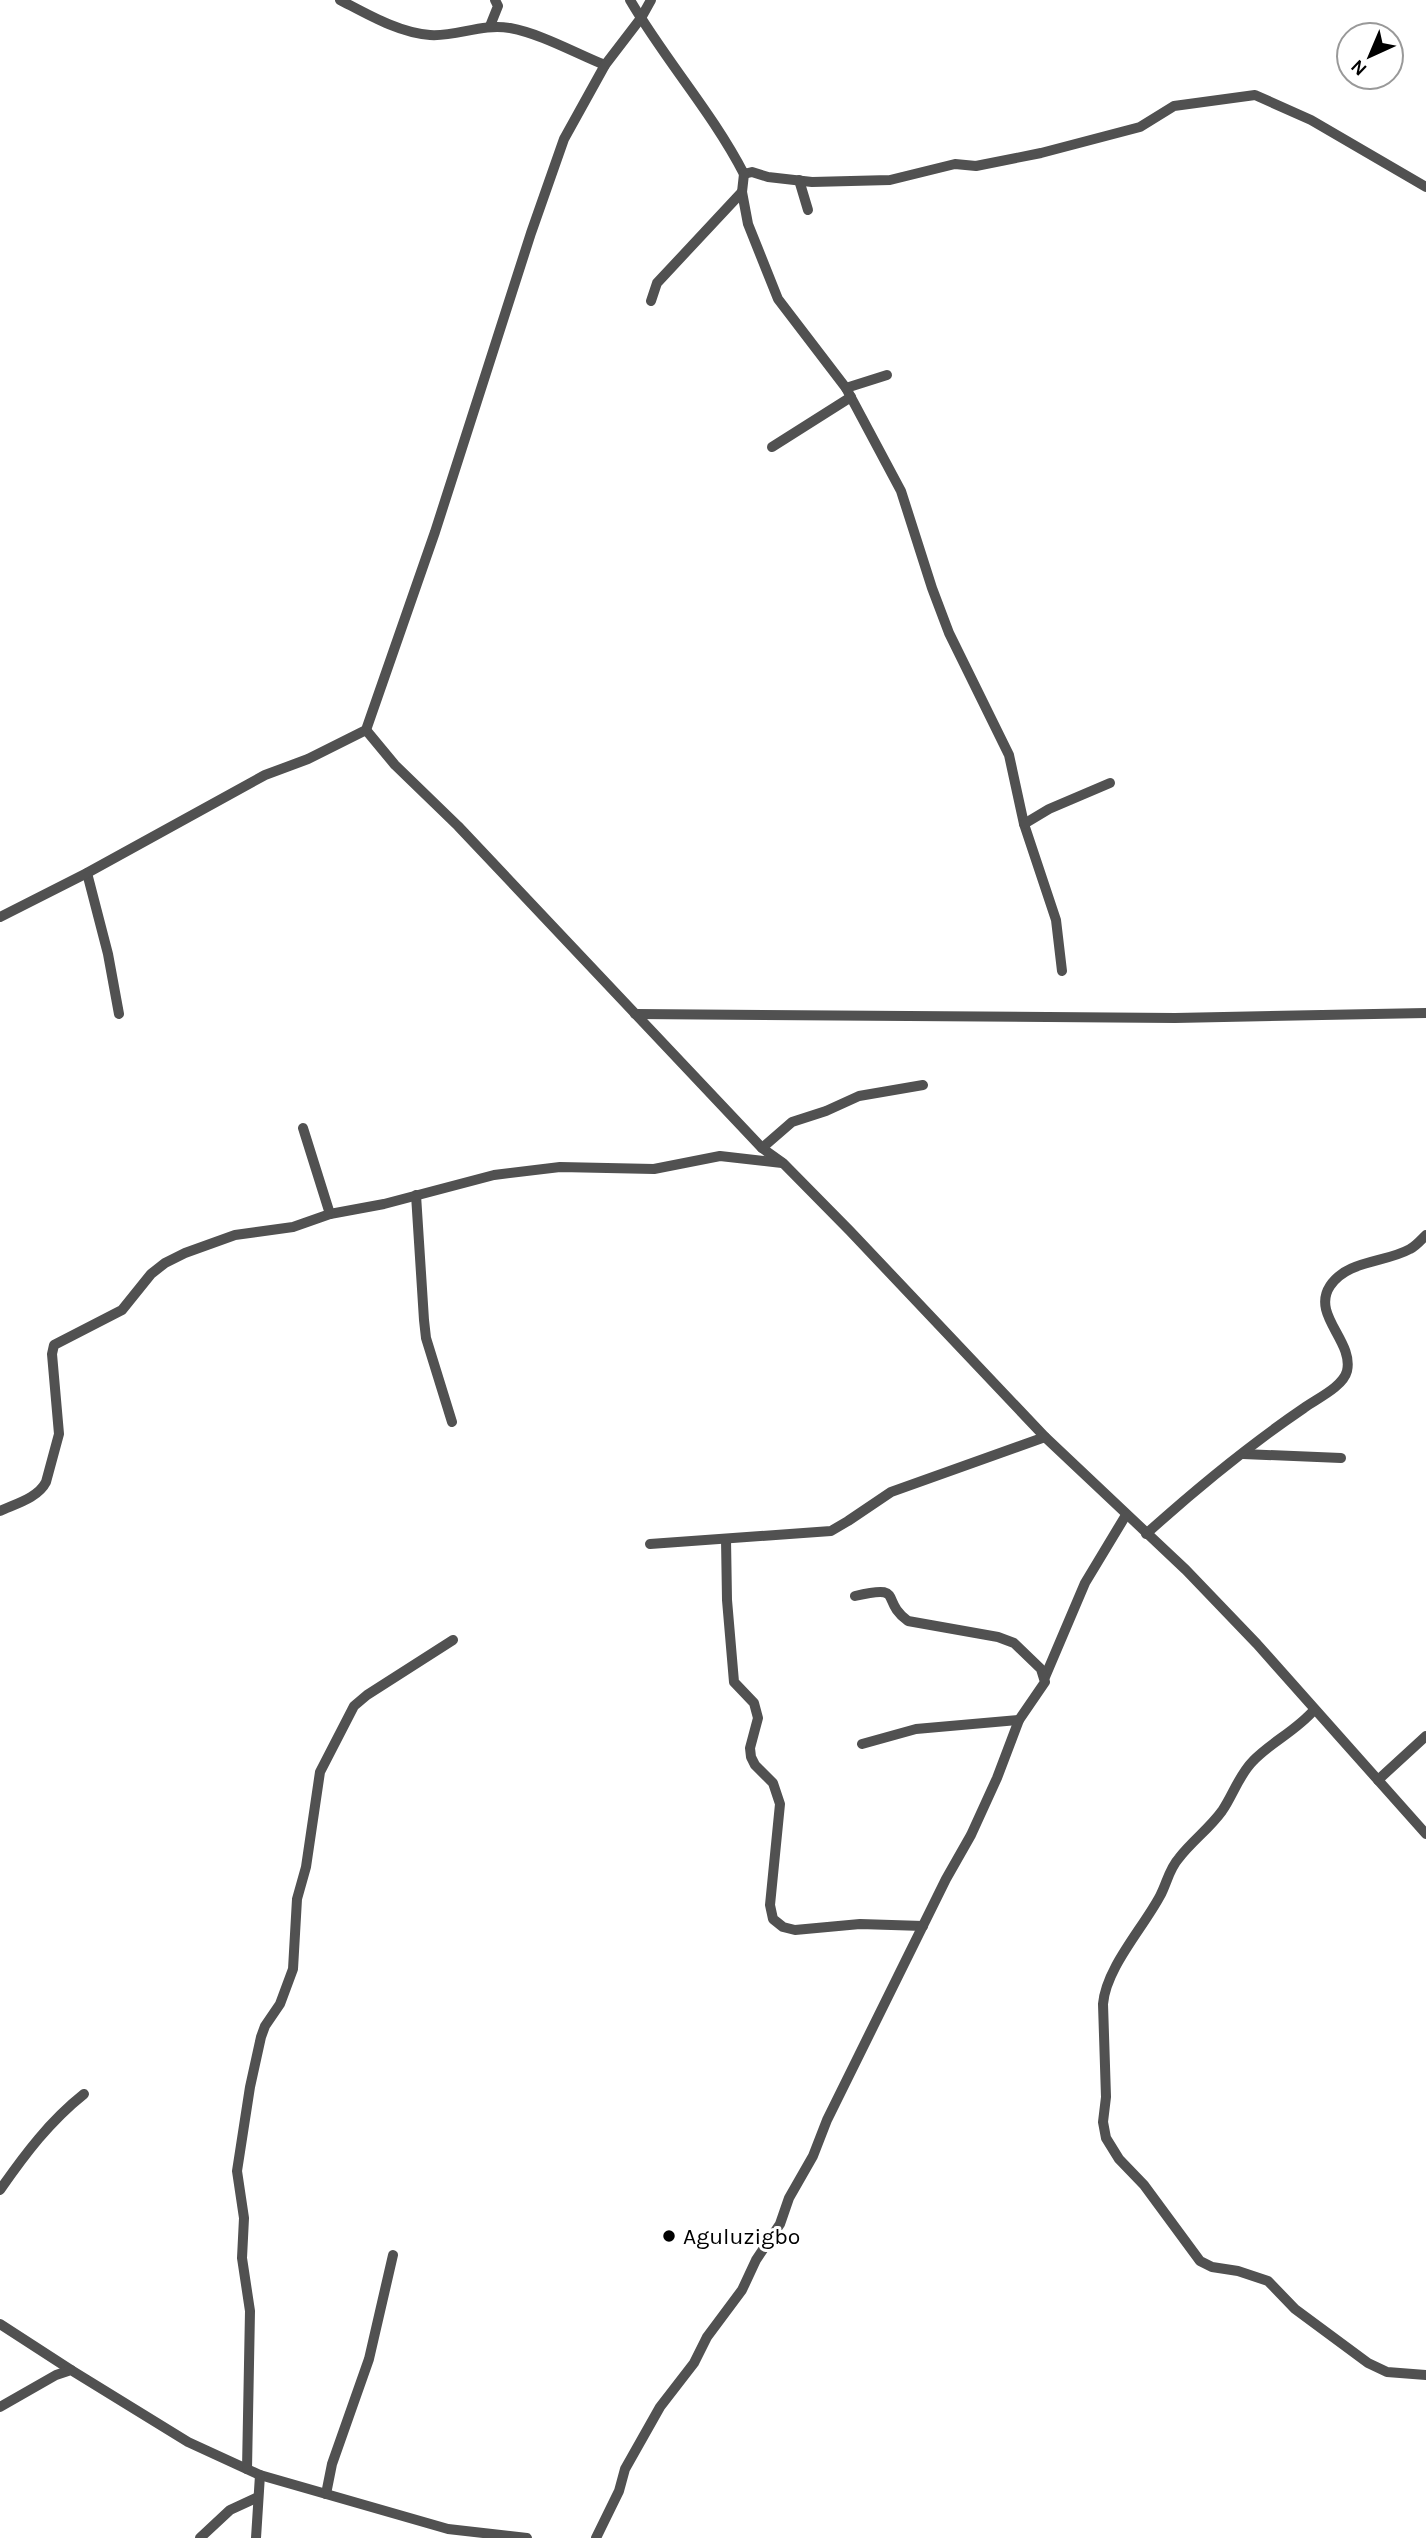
<svg xmlns="http://www.w3.org/2000/svg" width="1426" height="2538" font-family="Karla,sans-serif">
<rect width="100%" height="100%" fill="#fff"/>
<g fill="none" stroke-linecap="round" stroke-linejoin="round">
<g stroke="#515151" stroke-width="10">
<path d="M 340,0 C 367,14 399,33 430,35 C 456,37 482,23 510,28 C 542,34 575,53 605,65"/>
<path d="M 630,0 C 665,60 712,112 744,174 L 752,172 L 768,177 L 812,182 L 890,180 L 955,164 L 976,166 L 1041,153 L 1140,127 L 1174,106 L 1255,95 L 1311,120 L 1426,187"/>
<path d="M 490,26 L 498,6 L 495,0"/>
<path d="M 744,174 L 742,192 L 748,224 L 778,299 L 846,388 L 901,491 L 932,588 L 949,633 L 1009,755 L 1024,824 L 1056,920 L 1062,971"/>
<path d="M 799,180 L 808,210"/>
<path d="M 651,301 L 657,283 L 742,192"/>
<path d="M 846,388 L 887,375"/>
<path d="M 772,447 L 851,397"/>
<path d="M 366,730 L 395,765 L 458,826 L 762,1148 L 783,1163 L 850,1231 L 1045,1437 L 1186,1570 L 1257,1644 L 1426,1834"/>
<path d="M 1024,824 L 1049,809 L 1110,783"/>
<path d="M 87,873 L 108,954 L 119,1014"/>
<path d="M 0,917 L 87,873 L 265,775 L 308,759 L 366,730 L 435,532 L 531,233 L 564,139 L 605,65 L 641,18 L 651,0"/>
<path d="M 635,1014 L 1175,1018 L 1426,1013"/>
<path d="M 762,1148 L 792,1122 L 826,1111 L 859,1096 L 923,1085"/>
<path d="M 416,1195 L 424,1320 L 426,1338 L 452,1422"/>
<path d="M 330,1214 L 384,1204 L 494,1175 L 560,1167 L 654,1169 L 720,1156 L 782,1163"/>
<path d="M 1243,1454 L 1341,1458"/>
<path d="M 0,1511 C 15,1504 38,1498 46,1482 L 59,1434 L 52,1354 L 54,1345 L 122,1310 L 151,1274 L 165,1263 L 185,1253 L 235,1235 L 293,1227 L 330,1214 L 303,1128"/>
<path d="M 1146,1534 C 1196,1489 1248,1446 1304,1408 C 1316,1399 1343,1387 1347,1371 C 1354,1341 1311,1315 1330,1286 C 1347,1260 1385,1263 1410,1249 C 1416,1246 1421,1240 1426,1235"/>
<path d="M 726,1539 L 727,1600 L 734,1682 L 754,1703 L 758,1718 L 750,1748 L 751,1757 L 755,1765 L 773,1783 L 780,1804 L 770,1905 L 773,1919 L 783,1927 L 795,1930 L 860,1924 L 923,1926"/>
<path d="M 650,1544 L 831,1531 L 848,1521 L 891,1492 L 1045,1437"/>
<path d="M 1045,1677 L 1085,1583 L 1126,1515"/>
<path d="M 1314,1710 C 1296,1731 1271,1742 1253,1761 C 1239,1775 1233,1795 1222,1811 C 1209,1829 1192,1841 1179,1858 C 1169,1869 1167,1883 1160,1896 C 1143,1928 1106,1968 1103,2004 L 1106,2097 L 1103,2122 L 1106,2138 L 1119,2159 L 1144,2185 L 1200,2261 L 1212,2267 L 1238,2271 L 1268,2281 L 1295,2309 L 1368,2363 L 1387,2372 L 1426,2375"/>
<path d="M 862,1744 L 916,1729 L 1019,1720"/>
<path d="M 1378,1780 L 1426,1736"/>
<path d="M 0,2190 C 25,2154 50,2121 84,2094"/>
<path d="M 0,2324 L 71,2370"/>
<path d="M 0,2407 L 56,2375 L 71,2370 L 188,2442 L 260,2475 L 448,2529 L 527,2538"/>
<path d="M 247,2469 L 250,2311 L 242,2258 L 244,2218 L 237,2171 L 250,2087 L 261,2037 L 265,2026 L 280,2004 L 293,1969 L 297,1899 L 306,1867 L 320,1772 L 354,1706 L 367,1695 L 453,1640"/>
<path d="M 326,2494 L 332,2464 L 369,2359 L 393,2255"/>
<path d="M 200,2538 L 230,2510 L 258,2497"/>
<path d="M 256,2538 L 260,2475"/>
<path d="M 596,2538 L 619,2491 L 625,2469 L 660,2407 L 694,2363 L 707,2337 L 742,2290 L 756,2260 L 780,2224 L 789,2198 L 813,2156 L 827,2120 L 946,1879 L 971,1835 L 997,1778 L 1019,1720 L 1045,1682 L 1041,1669 L 1014,1643 L 998,1637 L 908,1621 C 879,1600 906,1584 855,1596"/>
</g>
</g>
<circle fill="#000" stroke="#fff" stroke-width="2.5" cx="669" cy="2236" r="7"/>
<g text-anchor="middle" dominant-baseline="central" stroke-width="6" stroke-linejoin="round" paint-order="stroke">
<g font-size="23" fill="#000" stroke="#fff" text-anchor="start">
<text x="683" y="2236">Aguluzigbo</text>
</g>
</g>
<g transform="translate(1370 56) rotate(224)"><circle r="33" fill="#ffffff" stroke="#999999" stroke-width="2"/>
<path d="M0-5L12 26L0 18L-12 26Z" fill="#000000"/>
<text y="-10" font-size="19" font-weight="bold" text-anchor="middle" fill="#000000">N</text>
</g>
</svg>
